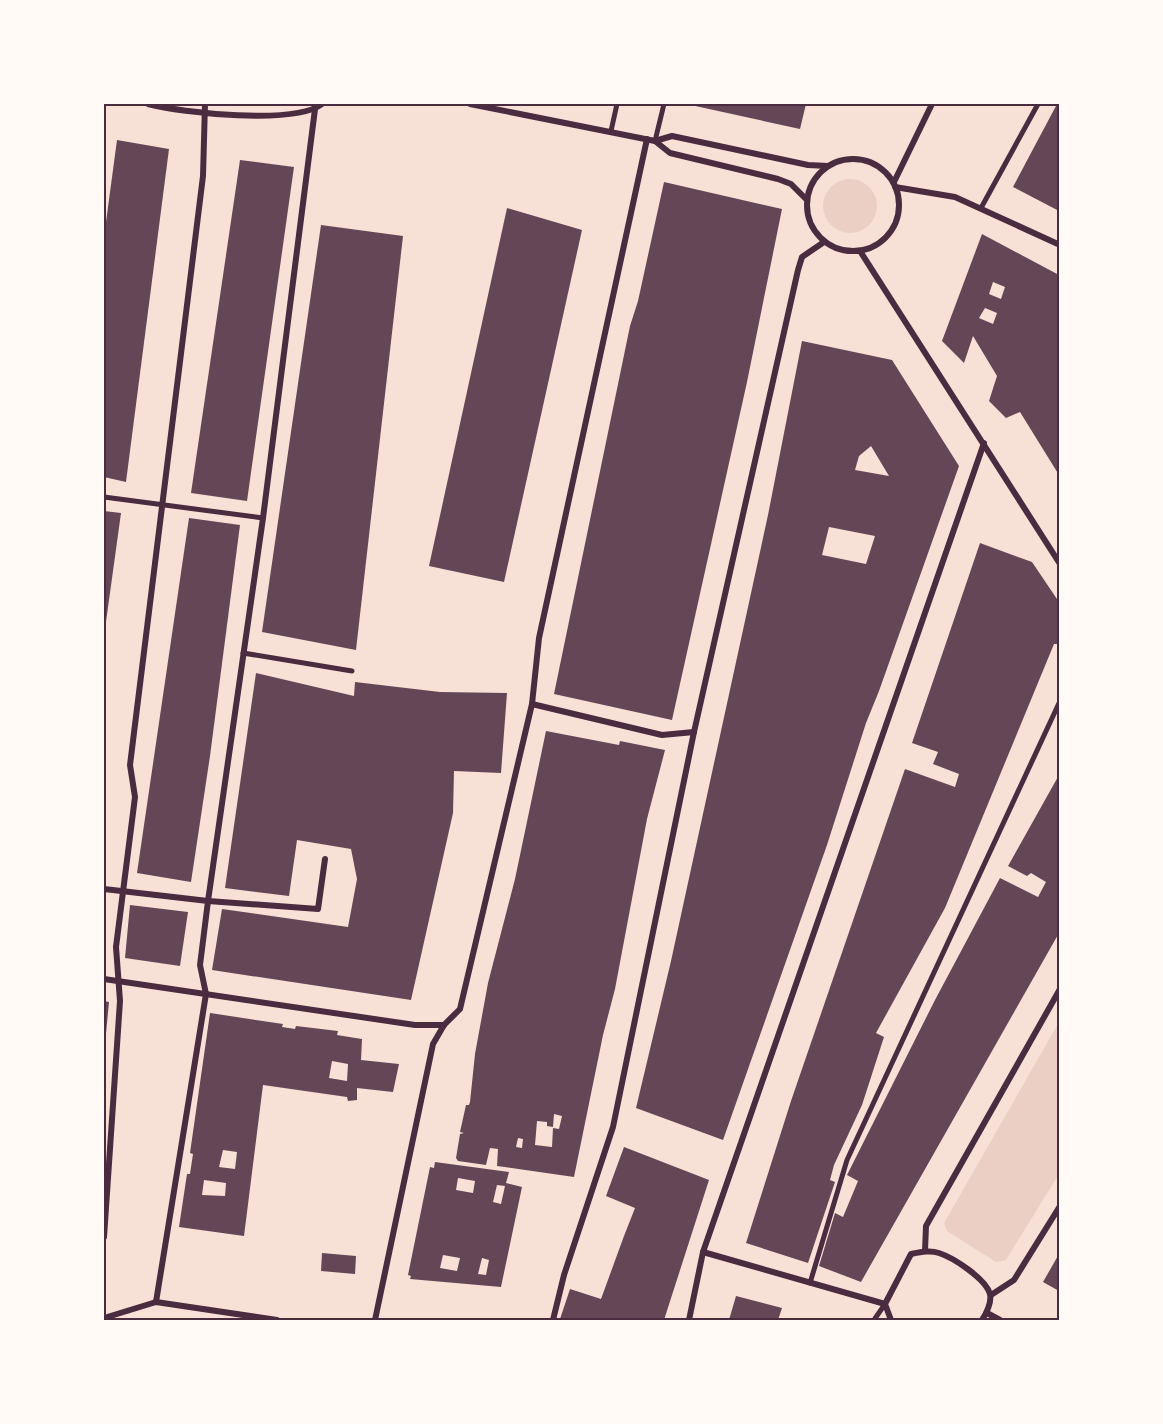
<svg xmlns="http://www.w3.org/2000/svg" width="1163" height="1424" font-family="Commissioner,sans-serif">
<rect width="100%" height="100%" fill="#f7e1d7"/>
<g fill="#ebcfc5">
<circle cx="850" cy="206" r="27"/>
<path d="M 1059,1022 L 1059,1174 L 1006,1260 L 996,1262 L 947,1231 L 944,1223 Z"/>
</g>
<g fill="#644757" fill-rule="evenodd">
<path d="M 686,104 L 806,104 L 800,129 Z"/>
<path d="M 1057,104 L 1059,104 L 1059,211 L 1013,187 Z"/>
<path d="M 117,140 L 169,149 L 126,482 L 104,477 L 104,237 Z"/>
<path d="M 240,160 L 294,167 L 247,501 L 191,493 Z"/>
<path d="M 664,182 L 782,209 L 747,382 L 672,720 L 554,694 L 630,326 L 638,301 Z"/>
<path d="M 507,208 L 582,230 L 504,582 L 429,566 Z"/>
<path d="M 321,225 L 403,236 L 356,650 L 262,632 Z"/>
<path d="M 982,234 L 1059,275 L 1059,475 L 1020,412 L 1006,418 L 989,401 L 997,376 L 973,336 L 964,363 L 942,341 ZM 993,282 L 1005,287 L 1001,299 L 989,294 ZM 985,308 L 997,313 L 993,324 L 979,318 Z"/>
<path d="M 802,341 L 892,360 L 959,466 L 879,691 L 866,723 L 827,845 L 723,1140 L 636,1108 L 671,961 L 768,515 ZM 871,446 L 889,476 L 855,470 L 859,456 ZM 829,527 L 875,536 L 866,564 L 822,555 Z"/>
<path d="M 104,511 L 121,513 L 105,629 L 104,629 Z"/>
<path d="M 189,518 L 240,525 L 210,756 L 191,882 L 137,873 Z"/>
<path d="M 980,543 L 1032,562 L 1059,602 L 1059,644 L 1054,644 L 945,908 L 876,1033 L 884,1037 L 862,1105 L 834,1165 L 830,1180 L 835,1182 L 808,1263 L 746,1243 L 791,1101 L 905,769 L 955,787 L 959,774 L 933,764 L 938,752 L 912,743 Z"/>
<path d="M 256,673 L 354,696 L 355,682 L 440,692 L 507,693 L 501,773 L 454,771 L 453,813 L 411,1000 L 212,970 L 222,909 L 348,927 L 357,879 L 351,849 L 297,840 L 289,896 L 225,888 Z"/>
<path d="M 546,731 L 619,745 L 620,741 L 665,750 L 647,819 L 615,989 L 603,1035 L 574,1177 L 497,1166 L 498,1149 L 490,1148 L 486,1165 L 458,1161 L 456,1158 L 460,1134 L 464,1133 L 460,1132 L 466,1105 L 469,1105 L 470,1102 L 475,1054 L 488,983 L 515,879 ZM 554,1114 L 562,1116 L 559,1129 L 553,1128 L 552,1147 L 535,1145 L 537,1121 L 547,1122 L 547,1126 L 553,1127 ZM 518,1138 L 523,1139 L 522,1148 L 516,1147 Z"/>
<path d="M 1059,775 L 1059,933 L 861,1282 L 819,1266 L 835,1213 L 843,1217 L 858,1181 L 847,1175 L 935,1000 L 1000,878 L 1038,897 L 1046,882 L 1031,873 L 1027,876 L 1008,866 Z"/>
<path d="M 130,905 L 188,912 L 180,966 L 125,958 Z"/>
<path d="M 104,1001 L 109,1002 L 105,1044 L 104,1044 Z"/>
<path d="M 210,1013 L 283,1024 L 282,1027 L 295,1029 L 296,1026 L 338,1031 L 337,1035 L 362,1039 L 361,1060 L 399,1064 L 393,1092 L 357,1088 L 357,1100 L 348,1101 L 347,1097 L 263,1085 L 244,1236 L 179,1227 L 187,1174 L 190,1174 L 193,1154 L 190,1153 ZM 332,1061 L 348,1064 L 347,1081 L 329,1078 ZM 223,1150 L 237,1152 L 235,1169 L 219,1167 ZM 204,1180 L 226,1183 L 225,1196 L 202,1195 Z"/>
<path d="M 624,1147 L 709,1180 L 664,1320 L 560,1319 L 570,1289 L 601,1299 L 624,1236 L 635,1208 L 606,1196 Z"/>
<path d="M 435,1162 L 509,1172 L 506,1183 L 522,1187 L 501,1287 L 410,1279 L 411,1276 L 408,1275 L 430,1167 L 434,1168 ZM 458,1178 L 475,1181 L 473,1193 L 456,1190 ZM 497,1185 L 505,1186 L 501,1204 L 493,1202 ZM 443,1255 L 460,1258 L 457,1271 L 440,1268 ZM 482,1258 L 489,1260 L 486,1275 L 478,1274 Z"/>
<path d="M 322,1253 L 356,1256 L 355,1274 L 321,1271 Z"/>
<path d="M 1059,1254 L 1059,1291 L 1043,1282 Z"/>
<path d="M 736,1296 L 782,1308 L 778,1320 L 729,1320 Z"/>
</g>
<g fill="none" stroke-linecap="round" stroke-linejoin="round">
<g stroke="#4a2c40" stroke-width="5">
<path d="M 611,131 L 617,104"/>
<path d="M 655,141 L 664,104"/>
<path d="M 981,208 L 1038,104"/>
<path d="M 104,497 L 263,518"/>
<path d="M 243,653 L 352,671"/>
<path d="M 810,1283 L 847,1160 L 1060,701"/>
<path d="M 874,1320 L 885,1304"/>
</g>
<g stroke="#4a2c40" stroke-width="6">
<path d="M 148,104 C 182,113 295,125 322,104"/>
<path d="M 470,104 L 655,141 L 670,153 L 778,179 L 791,184 L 806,199"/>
<path d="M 655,141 L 672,136 L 808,165 L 828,166"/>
<circle cx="853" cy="205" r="46"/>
<path d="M 894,182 L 932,104"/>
<path d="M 895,187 L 955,197 L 1060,245"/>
<path d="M 860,251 L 1060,564"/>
<path d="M 532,704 L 662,735 L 694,732"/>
<path d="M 104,889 L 208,901 L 318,909 L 325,859"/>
<path d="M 104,979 L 415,1025 L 444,1025"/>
<path d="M 104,1237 L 120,1001 L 116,947 L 135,797 L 130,765 L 203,176 L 205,104"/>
<path d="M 925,1251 L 926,1226 L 1060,989"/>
<path d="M 703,1252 L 885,1304"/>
<path d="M 991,1295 L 1014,1280 L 1060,1206"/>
<path d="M 156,1302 L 206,994 L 200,965 L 208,901 L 263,518 L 315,109"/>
<path d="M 987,1313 L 1000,1320"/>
<path d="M 104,1318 L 156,1302 L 277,1320"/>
<path d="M 375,1320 L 433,1044 L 444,1025 L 460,1009 L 532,704 L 539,638 L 647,139"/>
<path d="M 553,1320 L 564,1275 L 613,1127 L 694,732 L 798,270 L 802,257 L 824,242"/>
<path d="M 689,1320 L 703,1252 L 984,443"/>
<path d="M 891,1320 L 885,1304 L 911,1254 C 921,1252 930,1250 939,1253 C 954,1258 986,1279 990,1294 C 992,1302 986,1314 982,1320"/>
</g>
</g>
<rect width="1163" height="1424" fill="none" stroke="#fffaf5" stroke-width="210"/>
<rect x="105" y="105" width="953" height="1214" fill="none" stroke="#4a2c40" stroke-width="2"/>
</svg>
